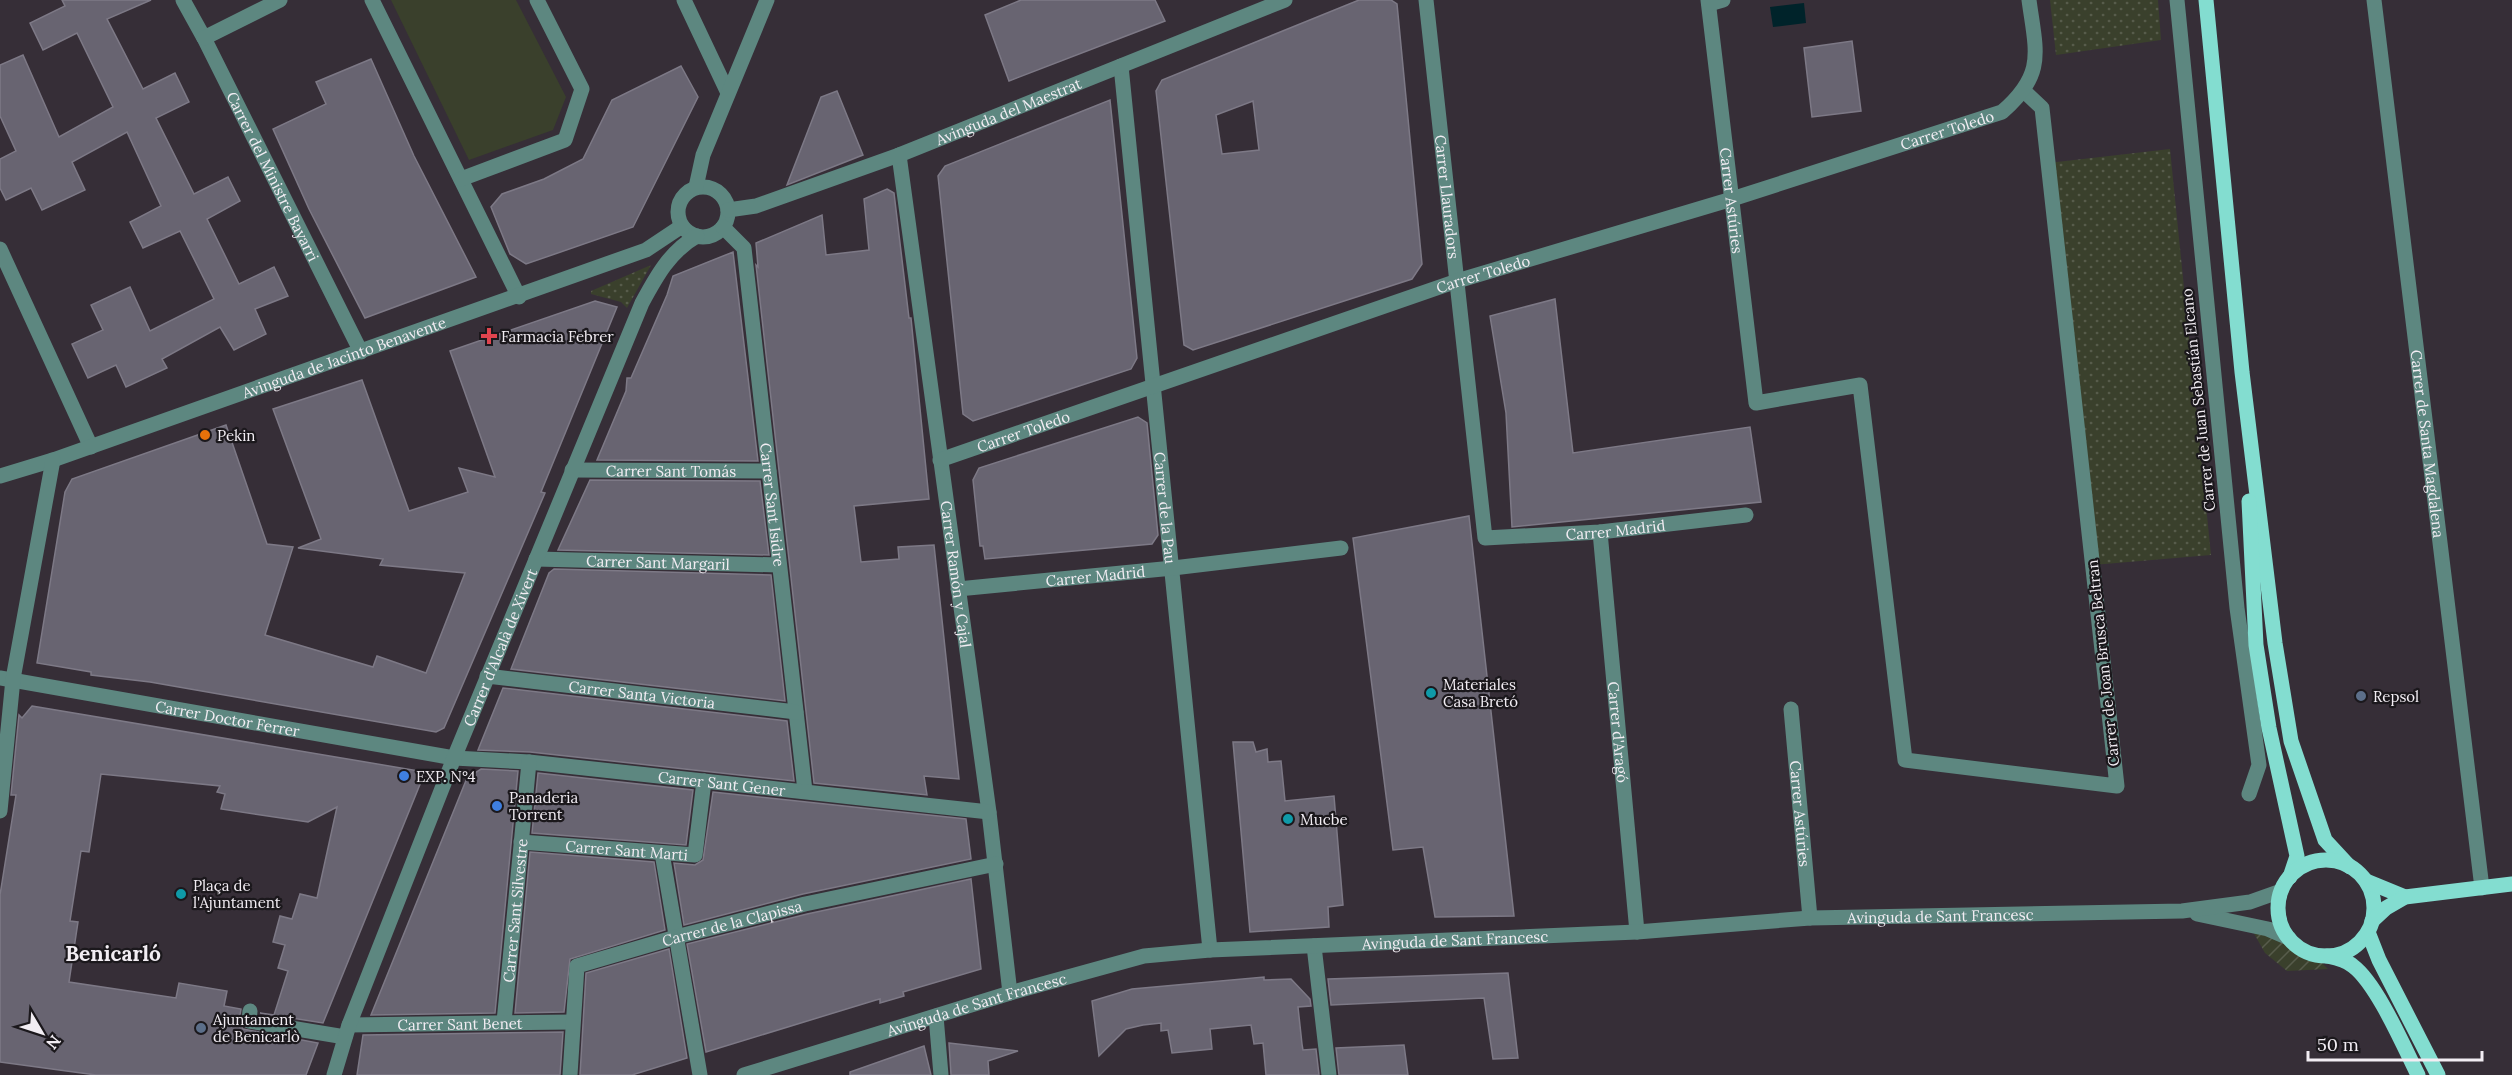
<svg xmlns="http://www.w3.org/2000/svg" width="2512" height="1075" font-family="Lora,serif">
<defs>
<pattern id="grass-dots" width="8" height="8" patternUnits="userSpaceOnUse" patternTransform="scale(1.5)"><rect width="8" height="8" fill="#3a402c"/><path d="M2 2h.1M6 6h.1" fill="none" stroke="#575c4b" stroke-width="1.8" stroke-linecap="round"/></pattern>
<pattern id="garden-furrows" width="10" height="10" patternUnits="userSpaceOnUse" patternTransform="scale(1.5)"><rect width="10" height="10" fill="#3a402c"/><path d="M-1 1l2-2M0 10L10 0M9 11l2-2" fill="none" stroke="#575c4b"/></pattern>
</defs>
<rect width="100%" height="100%" fill="#362e37"/>
<g fill="url(#grass-dots)">
<path d="M 2050,0 L 2158,0 L 2161,40 L 2056,55 Z"/>
<path d="M 2170,149 L 2211,555 L 2093,565 L 2048,163 Z"/>
<path d="M 651,265 L 627,308 L 621,302 L 591,294 L 591,291 Z"/>
</g>
<path fill="#3a402c" d="M 391,0 L 516,0 L 566,97 L 553,130 L 469,160 Z"/>
<path fill="url(#garden-furrows)" d="M 2252,930 C 2260,933 2268,934 2275,938 C 2295,947 2294,962 2321,962 L 2328,969 L 2287,971 L 2265,953 Z"/>
<path fill="#00232a" d="M 1804,3 L 1806,23 L 1773,27 L 1770,7 Z"/>
<g fill="#686471" stroke="#7d7986" stroke-width="1.5" fill-rule="evenodd">
<path d="M 62,0 L 151,0 L 107,19 L 143,89 L 175,73 L 189,102 L 156,118 L 194,194 L 228,177 L 240,201 L 207,219 L 239,284 L 274,267 L 288,296 L 255,309 L 266,334 L 234,350 L 220,327 L 162,359 L 167,368 L 126,387 L 116,365 L 88,378 L 72,344 L 103,330 L 91,305 L 130,287 L 150,331 L 214,299 L 180,231 L 143,248 L 130,222 L 161,206 L 127,132 L 72,162 L 85,190 L 42,210 L 31,188 L 6,200 L 0,188 L 0,159 L 16,151 L 0,116 L 0,65 L 23,55 L 59,137 L 113,107 L 77,33 L 43,50 L 30,23 L 65,6 Z"/>
<path d="M 1021,0 L 1155,0 L 1165,21 L 1009,81 L 985,15 Z"/>
<path d="M 1359,0 L 1391,0 L 1397,4 L 1422,264 L 1412,279 L 1193,350 L 1184,345 L 1156,91 L 1162,80 ZM 1253,101 L 1259,150 L 1222,154 L 1216,115 Z"/>
<path d="M 1852,41 L 1861,111 L 1812,117 L 1804,48 Z"/>
<path d="M 371,59 L 414,156 L 476,277 L 365,318 L 309,209 L 273,129 L 326,104 L 316,82 Z"/>
<path d="M 681,66 L 698,97 L 633,227 L 526,264 L 510,254 L 491,207 L 502,194 L 544,179 L 583,159 L 612,100 Z"/>
<path d="M 837,91 L 863,155 L 787,185 L 821,97 Z"/>
<path d="M 1110,100 L 1137,358 L 1131,369 L 973,421 L 963,414 L 938,176 L 945,166 Z"/>
<path d="M 887,189 L 894,193 L 909,318 L 911,318 L 929,499 L 854,506 L 861,562 L 899,559 L 898,547 L 934,545 L 959,779 L 924,776 L 927,795 L 814,783 L 756,265 L 758,267 L 756,243 L 822,215 L 826,255 L 869,250 L 864,199 Z"/>
<path d="M 733,252 L 758,461 L 597,460 L 626,391 L 627,378 L 631,378 L 667,295 L 673,276 Z"/>
<path d="M 1555,299 L 1573,453 L 1750,427 L 1761,502 L 1512,527 L 1506,413 L 1490,316 Z"/>
<path d="M 595,301 L 617,307 L 541,492 L 545,493 L 444,728 L 436,732 L 150,682 L 91,675 L 91,672 L 37,663 L 65,492 L 72,479 L 226,425 L 267,544 L 293,547 L 265,635 L 373,667 L 377,656 L 426,673 L 465,573 L 380,565 L 383,559 L 298,548 L 321,539 L 273,409 L 362,380 L 409,511 L 468,492 L 459,468 L 495,477 L 450,351 Z"/>
<path d="M 1138,417 L 1147,423 L 1158,535 L 1152,544 L 985,559 L 983,546 L 980,546 L 973,480 L 979,468 Z"/>
<path d="M 590,480 L 760,481 L 769,555 L 558,550 Z"/>
<path d="M 1469,516 L 1514,916 L 1435,917 L 1423,847 L 1393,850 L 1353,538 Z"/>
<path d="M 554,569 L 771,575 L 785,701 L 511,669 L 549,573 Z"/>
<path d="M 503,688 L 787,721 L 794,781 L 530,752 L 478,750 Z"/>
<path d="M 32,706 L 425,772 L 323,1023 L 260,1013 L 274,1015 L 288,971 L 278,968 L 285,945 L 273,942 L 280,916 L 292,919 L 300,894 L 317,898 L 337,807 L 308,822 L 221,809 L 225,794 L 217,792 L 220,786 L 101,774 L 89,852 L 81,851 L 70,921 L 78,922 L 69,982 L 176,998 L 179,983 L 227,991 L 224,1006 L 241,1009 L 239,1021 L 243,1029 L 318,1043 L 306,1075 L 96,1075 L 0,1062 L 0,895 L 16,795 L 11,795 L 19,715 L 22,718 Z"/>
<path d="M 1233,742 L 1253,742 L 1256,752 L 1267,749 L 1268,762 L 1281,761 L 1285,801 L 1334,796 L 1343,905 L 1328,907 L 1329,927 L 1250,932 Z"/>
<path d="M 481,769 L 518,771 L 495,1013 L 371,1015 L 467,778 Z"/>
<path d="M 538,773 L 693,790 L 686,845 L 532,833 Z"/>
<path d="M 713,792 L 966,819 L 971,859 L 803,894 L 684,925 L 674,863 L 695,865 L 703,860 Z"/>
<path d="M 530,852 L 654,862 L 665,930 L 570,959 L 564,1012 L 515,1013 Z"/>
<path d="M 971,879 L 981,969 L 903,992 L 904,996 L 880,1003 L 880,999 L 876,1000 L 706,1052 L 687,944 L 807,914 Z"/>
<path d="M 669,949 L 687,1058 L 632,1075 L 580,1075 L 586,973 Z"/>
<path d="M 1508,973 L 1518,1058 L 1493,1059 L 1484,998 L 1331,1005 L 1328,979 Z"/>
<path d="M 1264,977 L 1264,980 L 1291,979 L 1310,999 L 1311,1006 L 1298,1007 L 1302,1044 L 1303,1050 L 1316,1049 L 1319,1075 L 1266,1075 L 1263,1043 L 1254,1044 L 1251,1025 L 1210,1029 L 1212,1049 L 1172,1053 L 1168,1030 L 1161,1031 L 1161,1023 L 1143,1025 L 1126,1029 L 1099,1056 L 1092,1001 L 1132,989 Z"/>
<path d="M 563,1032 L 560,1075 L 357,1075 L 363,1035 Z"/>
<path d="M 949,1043 L 1018,1051 L 988,1061 L 989,1075 L 951,1075 Z"/>
<path d="M 1404,1045 L 1408,1075 L 1339,1075 L 1336,1048 Z"/>
<path d="M 924,1046 L 931,1075 L 850,1075 L 850,1072 Z"/>
</g>
<g fill="none" stroke-linecap="round" stroke-linejoin="round">
<g stroke="#5d8780" stroke-width="15">
<path id="s1" d="M 183,0 L 204,38 L 361,352"/>
<path d="M 372,0 L 519,297"/>
<path d="M 684,0 L 728,93"/>
<path id="s2" d="M 1426,0 L 1485,538 L 1600,532 L 1746,515"/>
<path id="s3" d="M 1708,0 L 1756,403 L 1860,385 L 1905,760 L 2117,786 L 2042,108 L 2024,91"/>
<path d="M 2177,0 L 2237,608 L 2259,765 L 2249,794"/>
<path id="s4" d="M 2374,0 L 2482,888"/>
<path d="M 1709,4 L 1723,0"/>
<path d="M 204,38 L 280,0"/>
<path id="s5" d="M 1121,66 L 1210,950"/>
<path id="s6" d="M 899,155 L 989,812 L 1010,993"/>
<path d="M 461,179 L 565,140 L 582,89 L 537,0"/>
<circle cx="703" cy="212" r="25"/>
<path d="M 696,187 L 703,155 L 767,0"/>
<path id="s7" d="M 728,210 L 756,206 L 899,155 L 1285,0"/>
<path id="s8" d="M 723,227 L 744,248 L 805,791"/>
<path d="M 0,249 L 91,447"/>
<path id="s9" d="M 940,460 L 1457,281 L 1732,199 L 2002,112 C 2046,74 2036,52 2029,0"/>
<path id="s10" d="M 572,470 L 769,471"/>
<path id="s11" d="M 0,476 L 53,460 L 646,250 L 682,226"/>
<path id="s12" d="M 1600,532 L 1637,932"/>
<path id="s13" d="M 536,559 L 779,565"/>
<path id="s14" d="M 958,589 L 1173,568 L 1341,548"/>
<path id="s15" d="M 487,676 L 796,712"/>
<path id="s16" d="M 0,678 L 454,758 L 529,762 L 989,812"/>
<path id="s17" d="M 1791,709 L 1810,918"/>
<path d="M 0,811 L 13,679 L 53,460"/>
<path id="s18" d="M 521,842 L 695,855 L 704,781"/>
<path d="M 662,853 L 700,1075"/>
<path d="M 2197,914 L 2268,929 L 2289,938"/>
<path d="M 1314,946 L 1329,1075"/>
<path d="M 250,1011 L 249,1021 L 345,1037"/>
<path d="M 936,1016 L 941,1075"/>
<path id="s19" d="M 504,1022 L 529,762"/>
<path id="s20" d="M 349,1025 L 572,1022"/>
<path id="s21" d="M 334,1075 L 349,1025 L 454,758 L 642,303 C 656,277 670,251 697,236"/>
<path id="s22" d="M 570,1075 L 577,966 L 676,937 L 805,904 L 996,864"/>
<path id="s23" d="M 744,1075 L 1010,993 L 1144,956 L 1210,950 L 1637,932 L 1810,918 L 2182,911 L 2250,902 L 2281,891"/>
</g>
<g stroke="#83ddd0" stroke-width="15">
<path d="M 2206,0 L 2242,372 L 2275,643 L 2291,741 L 2325,840 L 2350,867"/>
<path d="M 2249,501 L 2256,645 L 2269,728 L 2297,856 L 2290,877"/>
<circle cx="2326" cy="908" r="48"/>
<path d="M 2366,881 L 2405,897"/>
<path d="M 2372,921 L 2386,908 L 2405,897 L 2512,884"/>
<path d="M 2368,932 L 2379,960 L 2438,1075"/>
<path d="M 2327,956 C 2336,958 2346,960 2353,966 C 2377,984 2404,1047 2418,1075"/>
</g>
</g>
<path fill="#e0444e" stroke="#1b181c" stroke-width="2" d="M486 327h6v6h6v6h-6v6h-6v-6h-6v-6h6z"/>
<circle fill="#e8710a" stroke="#1b181c" stroke-width="2" cx="205" cy="435" r="6"/>
<g fill="#0f9aa8" stroke="#1b181c" stroke-width="2">
<circle cx="1431" cy="693" r="6"/>
<circle cx="1288" cy="819" r="6"/>
<circle cx="181" cy="894" r="6"/>
</g>
<g fill="#5c6f8a" stroke="#1b181c" stroke-width="2">
<circle cx="2361" cy="696" r="6"/>
<circle cx="201" cy="1028" r="6"/>
</g>
<g fill="#3f7fe0" stroke="#1b181c" stroke-width="2">
<circle cx="404" cy="776" r="6"/>
<circle cx="497" cy="806" r="6"/>
</g>
<g text-anchor="middle" dominant-baseline="central" stroke-width="4.5" stroke-linejoin="round" paint-order="stroke">
<g font-size="15" fill="#f2edf3" stroke="#1b181c">
<text stroke="none"><textPath href="#s7" startOffset="298">Avinguda del Maestrat</textPath></text>
<text stroke="none"><textPath href="#s9" startOffset="1060">Carrer Toledo</textPath></text>
<text stroke="none"><textPath href="#s1" startOffset="198">Carrer del Ministre Bayarri</textPath></text>
<text stroke="none"><textPath href="#s2" startOffset="198">Carrer Llauradors</textPath></text>
<text stroke="none"><textPath href="#s3" startOffset="202">Carrer Astúries</textPath></text>
<text stroke="none"><textPath href="#s9" startOffset="574">Carrer Toledo</textPath></text>
<text stroke="none"><textPath href="#s11" startOffset="364">Avinguda de Jacinto Benavente</textPath></text>
<text transform="translate(2198 400) rotate(-96)">Carrer de Juan Sebastián Elcano</text>
<text stroke="none"><textPath href="#s9" startOffset="88">Carrer Toledo</textPath></text>
<text stroke="none"><textPath href="#s4" startOffset="447">Carrer de Santa Magdalena</textPath></text>
<text stroke="none"><textPath href="#s10" startOffset="99">Carrer Sant Tomás</textPath></text>
<text stroke="none"><textPath href="#s8" startOffset="288">Carrer Sant Isidre</textPath></text>
<text stroke="none"><textPath href="#s5" startOffset="444">Carrer de la Pau</textPath></text>
<text stroke="none"><textPath href="#s2" startOffset="672">Carrer Madrid</textPath></text>
<text stroke="none"><textPath href="#s13" startOffset="122">Carrer Sant Margaril</textPath></text>
<text stroke="none"><textPath href="#s6" startOffset="423">Carrer Ramón y Cajal</textPath></text>
<text stroke="none"><textPath href="#s14" startOffset="138">Carrer Madrid</textPath></text>
<text stroke="none"><textPath href="#s21" startOffset="459">Carrer d'Alcalà de Xivert</textPath></text>
<text transform="translate(2103 663) rotate(-96)">Carrer de Joan Brusca Beltran</text>
<text stroke="none"><textPath href="#s15" startOffset="156">Carrer Santa Victoria</textPath></text>
<text stroke="none"><textPath href="#s16" startOffset="231">Carrer Doctor Ferrer</textPath></text>
<text stroke="none"><textPath href="#s12" startOffset="201">Carrer d'Aragó</textPath></text>
<text stroke="none"><textPath href="#s16" startOffset="730">Carrer Sant Gener</textPath></text>
<text stroke="none"><textPath href="#s17" startOffset="105">Carrer Astúries</textPath></text>
<text stroke="none"><textPath href="#s18" startOffset="106">Carrer Sant Marti</textPath></text>
<text stroke="none"><textPath href="#s19" startOffset="112">Carrer Sant Silvestre</textPath></text>
<text stroke="none"><textPath href="#s23" startOffset="1215">Avinguda de Sant Francesc</textPath></text>
<text stroke="none"><textPath href="#s22" startOffset="270">Carrer de la Clapissa</textPath></text>
<text stroke="none"><textPath href="#s23" startOffset="729">Avinguda de Sant Francesc</textPath></text>
<text stroke="none"><textPath href="#s23" startOffset="243">Avinguda de Sant Francesc</textPath></text>
<text stroke="none"><textPath href="#s20" startOffset="111">Carrer Sant Benet</textPath></text>
</g>
<g font-size="15" fill="#f2edf3" stroke="#1b181c" text-anchor="start">
<text x="501" y="336">Farmacia Febrer</text>
<text x="217" y="435">Pekin</text>
<text x="1443" y="684">Materiales<tspan x="1443" dy="17">Casa Bretó</tspan></text>
<text x="2373" y="696">Repsol</text>
<text x="416" y="776">EXP. N°4</text>
<text x="509" y="797">Panaderia<tspan x="509" dy="17">Torrent</tspan></text>
<text x="1300" y="819">Mucbe</text>
<text x="193" y="885">Plaça de<tspan x="193" dy="17">l'Ajuntament</tspan></text>
<text x="213" y="1019">Ajuntament<tspan x="213" dy="17">de Benicarlò</tspan></text>
</g>
<g font-size="21" font-weight="bold" fill="#f2edf3" stroke="#1b181c">
<text x="113" y="953">Benicarló</text>
</g>
</g>
<g transform="translate(42 1033) rotate(129)" stroke="#1b181c" stroke-width="4.5" paint-order="stroke">
<path d="M0-4.5L10 22L0 15L-10 22Z" fill="#f2edf3"/>
<text y="-9" font-size="16" font-weight="bold" text-anchor="middle" fill="#f2edf3">N</text>
</g>
<path d="M2308 1051v9h174v-9" fill="none" stroke="#f2edf3" stroke-width="3"/>
<text x="2317" y="1051" font-size="18" fill="#f2edf3" stroke="#1b181c" stroke-width="4.5" paint-order="stroke">50 m</text>
</svg>
